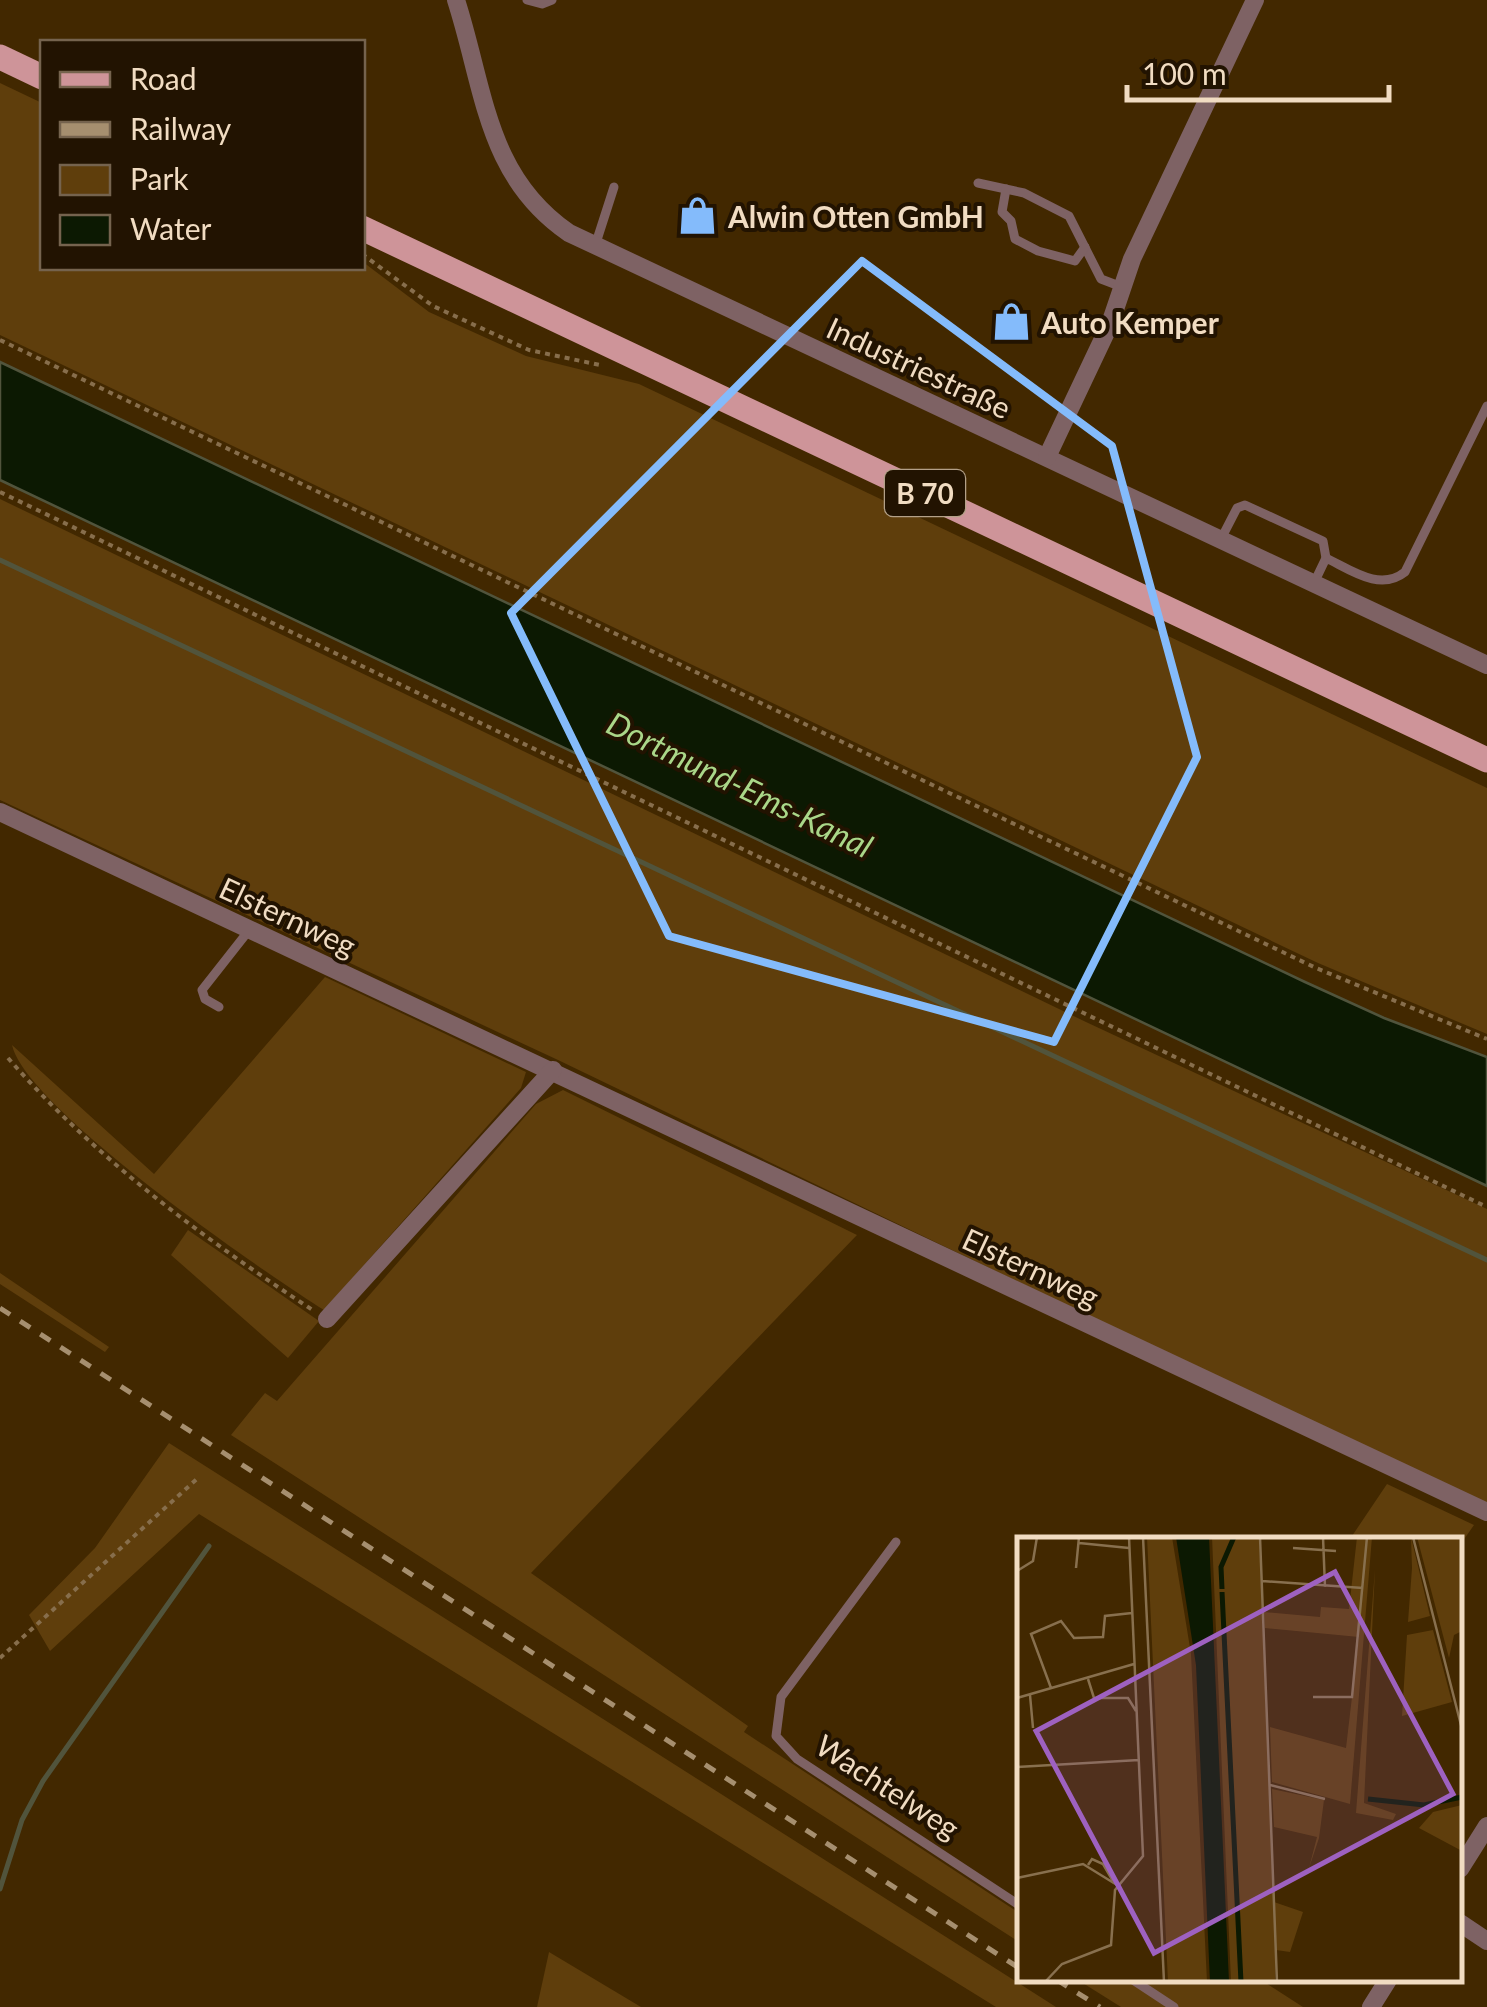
<svg xmlns="http://www.w3.org/2000/svg" width="1487" height="2007" font-family="Lato,sans-serif">
<rect width="100%" height="100%" fill="#422800"/>
<g fill="#5f3e0c">
<path d="M 0,83 L 42,103 L 42,268 L 362,268 L 363,262 L 429,312 L 526,356 L 639,384 L 1487,788 L 1487,1034 L 1318,963 L 0,335 Z"/>
<path d="M 0,499 L 1086,1022 L 1487,1209 L 1487,1508 L 558,1060 L 0,800 Z"/>
<path d="M 325,977 L 526,1072 L 521,1088 L 324,1310 C 263,1272 25,1107 12,1045 L 154,1174 Z"/>
<path d="M 563,1090 L 857,1235 L 531,1573 L 748,1726 L 744,1732 L 1019,1913 L 1019,1942 L 231,1435 L 265,1393 L 277,1401 L 536,1104 Z"/>
<path d="M 188,1230 L 319,1321 L 288,1358 L 171,1255 Z"/>
<path d="M 0,1273 L 109,1347 L 105,1352 L 0,1284 Z"/>
<path d="M 169,1443 L 1056,2007 L 996,2007 L 199,1514 L 50,1651 L 29,1615 L 95,1548 Z"/>
<path d="M 1387,1484 L 1474,1525 L 1460,1545 L 1460,1540 L 1350,1539 Z"/>
<path d="M 549,1952 L 641,2007 L 537,2007 Z"/>
<path d="M 1078,1980 L 1261,1980 L 1303,2007 L 1121,2007 Z"/>
</g>
<path fill="#0c1902" stroke="#51543c" stroke-width="2.5" d="M 0,362 L 1305,982 L 1384,1018 L 1487,1057 L 1487,1186 L 0,480 Z"/>
<g fill="none" stroke-linecap="round" stroke-linejoin="round">
<g stroke="#51543c" stroke-width="5">
<path d="M 0,560 L 1487,1260"/>
<path d="M 0,1889 L 22,1820 L 43,1781 L 209,1546"/>
</g>
<g stroke="#876e4c" stroke-width="4" stroke-dasharray="5 5" stroke-linecap="butt">
<path d="M 362,254 L 433,306 L 529,350 L 600,365"/>
<path d="M 0,340 L 1316,968 L 1487,1039"/>
<path d="M 0,492 L 1487,1207"/>
<path d="M 8,1058 C 96,1159 203,1238 314,1311"/>
<path d="M 0,1658 L 199,1477"/>
</g>
<g stroke="#7e6264" stroke-width="9">
<path d="M 527,0 L 542,4 L 552,0"/>
<path d="M 978,183 L 1024,193 L 1069,216 L 1101,279 L 1122,287"/>
<path d="M 1006,189 L 1002,212 L 1011,221 L 1015,239 L 1038,251 L 1075,261 L 1085,247"/>
<path d="M 595,246 L 614,187"/>
<path d="M 1221,539 L 1237,508 L 1245,505 L 1323,541 L 1326,558"/>
<path d="M 1314,583 L 1326,558 C 1351,570 1380,592 1405,572 L 1487,406"/>
<path d="M 219,1007 L 205,999 L 202,990 L 250,929"/>
<path d="M 896,1542 L 781,1697 L 776,1736 L 797,1759 L 1019,1905"/>
<path d="M 1133,1980 L 1174,2007"/>
</g>
<g stroke="#7e6264" stroke-width="18">
<path d="M 456,0 C 485,90 486,176 569,233 L 1487,665"/>
<path d="M 1047,457 L 1110,324 L 1132,259 L 1255,0"/>
<path d="M 0,812 L 1487,1512"/>
<path d="M 327,1319 L 553,1070"/>
<path d="M 1460,1869 L 1487,1826"/>
<path d="M 1460,1923 L 1487,1941"/>
<path d="M 1371,2007 L 1388,1980"/>
</g>
<g stroke="#ce9499" stroke-width="25">
<path d="M 0,57 L 42,77"/>
<path d="M 362,228 L 1487,760"/>
</g>
<g stroke="#a68f6f" stroke-width="5" stroke-dasharray="12 12" stroke-linecap="butt">
<path d="M 0,1308 L 1019,1968"/>
<path d="M 1057,1980 L 1100,2007"/>
</g>
</g>
<path fill="none" stroke="#84bbfb" stroke-width="8" stroke-linejoin="round" d="M 862,261 L 1112,446 L 1197,757 L 1054,1042 L 669,936 L 511,613 Z"/>
<defs>
<symbol id="shop-bare" viewBox="-9 -9 18 18"><path d="M-5-2.5h2.3a2.7 3.5 0 0 1 5.4 0H5L5.5 6h-11ZM-1.5-2.5h3a1.5 2.3 0 0 0-3 0Z" fill="#84bbfb" stroke="#221301" stroke-width="2.5" paint-order="stroke"/></symbol>
</defs>
<g fill-rule="evenodd">
<use href="#shop-bare" x="670" y="188" width="55" height="55"/>
<use href="#shop-bare" x="984" y="294" width="55" height="55"/>
</g>
<g text-anchor="middle" dominant-baseline="central" stroke-width="8" stroke-linejoin="round" paint-order="stroke">
<rect fill="#221301" stroke="#b3a088" stroke-width="2.5" x="885" y="470" width="80" height="46" rx="8"/>
<g font-size="28" font-weight="bold" fill="#f1dcc2">
<text x="925" y="493">B 70</text>
</g>
<g font-size="30" font-weight="bold" fill="#f1dcc2" stroke="#221301" text-anchor="start">
<text x="728" y="216">Alwin Otten GmbH</text>
<text x="1041" y="322">Auto Kemper</text>
</g>
<g font-size="30" fill="#f1dcc2" stroke="#221301">
<text transform="translate(919 367) rotate(25)">Industriestraße</text>
<text transform="translate(288 916) rotate(25)">Elsternweg</text>
<text transform="translate(1031 1267) rotate(25)">Elsternweg</text>
<text transform="translate(888 1786) rotate(33)">Wachtelweg</text>
</g>
<g font-size="32" font-style="italic" fill="#aad789" stroke="#221301">
<text transform="translate(740 784) rotate(26)">Dortmund-Ems-Kanal</text>
</g>
</g>
<g transform="translate(1017 1537)">
<rect width="445" height="445" fill="#422800"/>
<path d="M 130,0 L 155,0 L 174,117 L 190,445 L 151,445 ZM 195,0 L 242,0 L 257,365 L 286,375 L 273,415 L 259,413 L 258,445 L 214,445 ZM 340,0 L 355,0 L 333,267 L 255,245 L 253,190 L 329,211 L 342,100 L 248,91 L 247,75 L 303,80 L 304,70 L 332,72 ZM 394,0 L 413,79 L 391,85 L 395,31 ZM 400,0 L 445,0 L 445,94 L 437,98 L 432,121 ZM 358,32 L 347,266 L 379,277 L 376,283 L 339,276 ZM 416,93 L 435,165 L 385,179 L 390,98 ZM 255,252 L 307,263 L 302,301 L 292,331 L 300,300 L 257,290 ZM 445,268 L 445,314 L 402,291 L 416,275 Z" fill="#5f3e0c"/>
<path d="M 159,0 L 192,0 L 212,445 L 193,445 L 179,128 Z" fill="#0c1902"/>
<path fill="none" stroke="#0c1902" stroke-width="5" d="M 205,52 L 204,30 L 217,0M 205,55 L 224,445M 351,262 L 407,268 L 445,260"/>
<path fill="none" stroke="#88704e" stroke-width="2.5" d="M 126,0 L 147,445M 243,0 L 260,445M 306,0 L 308,50M 396,0 L 445,192M 62,6 L 112,11M 276,11 L 319,14M 59,31 L 62,0M 0,34 L 16,24 L 20,0M 245,44 L 346,51M 71,142 L 77,161 L 111,161 L 119,174M 34,151 L 14,97 L 44,84 L 57,101 L 86,100 L 88,79 L 115,76M 13,158 L 16,191M 296,160 L 335,160 L 350,0M 0,161 L 117,127M 0,230 L 122,223M 253,248 L 308,262M 71,328 L 75,322 L 86,327 L 96,344M 0,341 L 66,327 L 100,348M 28,445 L 45,427 L 94,408 L 98,353 L 126,319 L 112,0"/>
<path fill="#9e61c0" fill-opacity="0.15" stroke="#9e61c0" stroke-width="5" d="M 318,35 L 436,257 L 137,416 L 19,194 Z"/>
<rect width="445" height="445" fill="none" stroke="#f1dcc2" stroke-width="5"/>
</g>
<rect x="40" y="40" width="325" height="230" fill="#221301" stroke="#75634e" stroke-width="2.5"/>
<rect x="60" y="72" width="50" height="15" fill="#ce9499" stroke="#75634e" stroke-width="2.5"/>
<text x="130" y="90" font-size="30" fill="#f1dcc2">Road</text>
<rect x="60" y="122" width="50" height="15" fill="#a68f6f" stroke="#75634e" stroke-width="2.5"/>
<text x="130" y="140" font-size="30" fill="#f1dcc2">Railway</text>
<rect x="60" y="165" width="50" height="30" fill="#5f3e0c" stroke="#75634e" stroke-width="2.5"/>
<text x="130" y="190" font-size="30" fill="#f1dcc2">Park</text>
<rect x="60" y="215" width="50" height="30" fill="#0c1902" stroke="#75634e" stroke-width="2.5"/>
<text x="130" y="240" font-size="30" fill="#f1dcc2">Water</text>
<path d="M1127 85v15h262v-15" fill="none" stroke="#f1dcc2" stroke-width="5"/>
<text x="1142" y="85" font-size="30" fill="#f1dcc2" stroke="#221301" stroke-width="8" paint-order="stroke">100 m</text>
</svg>
